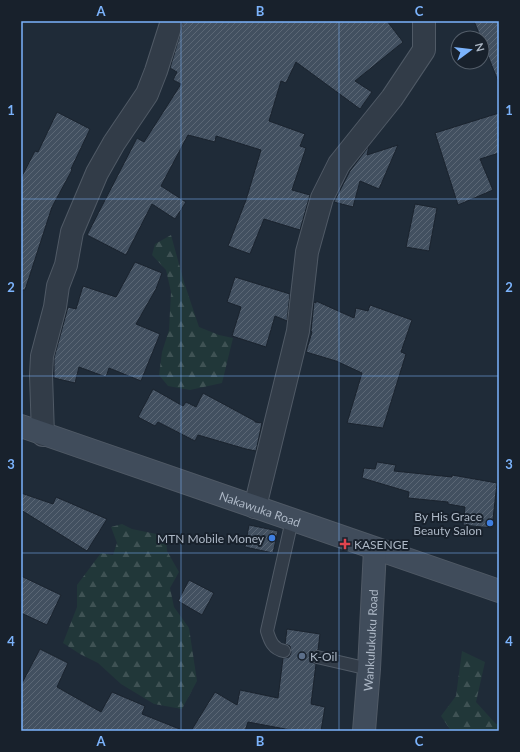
<svg xmlns="http://www.w3.org/2000/svg" width="520" height="752" font-family="Lato,sans-serif">
<defs>
<pattern id="forest-firs" width="22" height="20" patternUnits="userSpaceOnUse"><rect width="22" height="20" fill="#213739"/><path d="M5 1l3.5 6h-7zM16 11l3.5 6h-7z" fill="#3f5254"/></pattern>
<pattern id="building-hatch" width="6" height="6" patternUnits="userSpaceOnUse"><rect width="6" height="6" fill="#425060"/><path d="M-1 1l2-2M0 6l6-6M5 7l2-2" fill="none" stroke="#5b6775"/></pattern>
</defs>
<rect width="100%" height="100%" fill="#1f2b38"/>
<g fill="url(#forest-firs)">
<path d="M 171,235 L 184,282 L 199,327 L 219,335 L 233,338 L 222,383 L 190,390 L 168,386 L 159,375 L 162,352 L 169,330 L 171,292 L 166,270 L 152,255 L 155,244 Z"/>
<path d="M 122,524 L 132,529 L 166,536 L 167,551 L 179,572 L 170,588 L 174,607 L 189,628 L 197,681 L 182,709 L 154,704 L 121,684 L 98,663 L 80,654 L 63,643 L 77,607 L 77,585 L 101,553 L 113,555 L 117,543 L 111,527 Z"/>
<path d="M 462,651 L 485,662 L 476,702 L 496,724 L 499,723 L 499,731 L 451,731 L 441,716 L 456,696 Z"/>
</g>
<g fill="url(#building-hatch)" stroke="#1a232e">
<path d="M 184,21 L 387,21 L 403,42 L 355,81 L 372,92 L 360,109 L 296,62 L 286,83 L 281,81 L 269,121 L 305,134 L 300,146 L 306,148 L 292,190 L 310,195 L 300,230 L 264,219 L 250,254 L 228,246 L 246,200 L 261,150 L 216,136 L 215,142 L 188,135 L 161,186 L 186,202 L 175,219 L 152,204 L 126,255 L 87,235 L 137,138 L 144,142 L 181,84 L 173,80 L 177,72 L 170,68 Z"/>
<path d="M 474,21 L 499,21 L 499,80 L 498,81 Z"/>
<path d="M 57,112 L 90,129 L 71,169 L 72,170 L 52,207 L 25,290 L 21,290 L 21,178 L 35,151 L 38,152 Z"/>
<path d="M 499,113 L 499,153 L 480,159 L 493,190 L 458,205 L 435,133 Z"/>
<path d="M 398,145 L 379,189 L 360,181 L 353,207 L 334,202 L 350,171 L 369,146 L 367,155 Z"/>
<path d="M 415,204 L 437,208 L 429,251 L 406,247 Z"/>
<path d="M 135,262 L 162,273 L 156,289 L 136,324 L 160,334 L 141,381 L 109,368 L 106,377 L 79,367 L 75,383 L 54,378 L 54,358 L 68,307 L 76,309 L 83,286 L 116,297 Z"/>
<path d="M 235,277 L 290,294 L 287,321 L 275,316 L 266,347 L 232,336 L 241,307 L 227,302 Z"/>
<path d="M 316,301 L 354,318 L 356,308 L 368,311 L 370,305 L 412,320 L 401,352 L 406,354 L 383,428 L 347,423 L 362,373 L 336,361 L 306,352 L 312,332 L 311,331 L 314,302 L 316,303 Z"/>
<path d="M 153,389 L 183,406 L 186,402 L 196,407 L 203,393 L 255,421 L 255,422 L 262,423 L 256,451 L 246,449 L 198,435 L 195,441 L 158,422 L 155,426 L 138,417 Z"/>
<path d="M 377,462 L 396,465 L 394,471 L 452,477 L 452,475 L 497,483 L 492,528 L 463,525 L 465,507 L 448,504 L 448,502 L 408,498 L 409,492 L 362,478 L 364,468 L 375,469 Z"/>
<path d="M 21,493 L 53,504 L 56,497 L 107,519 L 87,551 L 21,510 Z"/>
<path d="M 249,525 L 278,531 L 273,553 L 245,547 Z"/>
<path d="M 21,576 L 61,595 L 47,625 L 21,613 Z"/>
<path d="M 189,580 L 214,593 L 202,615 L 178,601 Z"/>
<path d="M 287,629 L 320,634 L 318,650 L 312,652 L 310,656 L 312,662 L 316,664 L 311,704 L 325,707 L 321,731 L 296,731 L 248,722 L 245,731 L 191,731 L 215,692 L 237,705 L 240,690 L 278,698 L 283,658 L 289,657 L 291,653 L 290,646 L 285,644 Z"/>
<path d="M 40,649 L 68,663 L 57,687 L 101,712 L 112,692 L 145,706 L 142,714 L 182,730 L 182,731 L 21,731 L 21,685 Z"/>
</g>
<g fill="none" stroke-linecap="round" stroke-linejoin="round">
<defs>
<g id="service">
<path d="M 284,651 C 273,649 270,641 267,631 L 292,520"/>
<path d="M 317,657 L 369,669"/>
</g>
<g id="minor">
<path d="M 43,435 L 41,375 L 42,356 L 55,307 L 58,286 L 66,265 L 72,232 L 97,173 L 114,143 L 147,94 L 156,71 L 172,21"/>
<path d="M 255,507 L 298,331 L 307,252 L 322,198 L 339,164 L 392,98 L 424,50 L 424,21"/>
</g>
<g id="secondary">
<path id="s1" d="M 21,426 L 499,591"/>
<path id="s2" d="M 364,731 L 369,669 L 375,549"/>
</g>
</defs>
<use href="#service" stroke="#505a66" stroke-width="14"/>
<use href="#minor" stroke="#505a66" stroke-width="24"/>
<use href="#secondary" stroke="#505a66" stroke-width="24"/>
<use href="#service" stroke="#323c48" stroke-width="12"/>
<use href="#minor" stroke="#323c48" stroke-width="22"/>
<use href="#secondary" stroke="#404c5b" stroke-width="22"/>
</g>
<path fill="none" stroke="#7bb3fc" stroke-width="1" stroke-opacity="0.55" d="M 181,21 L 181,731M 339,21 L 339,731M 21,199 L 499,199M 21,376 L 499,376M 21,553 L 499,553"/>
<g fill="#3f7fe0" stroke="#18212c" stroke-width="1.5">
<circle cx="490" cy="523" r="4"/>
<circle cx="272" cy="538" r="4"/>
</g>
<path fill="#e0444e" stroke="#18212c" stroke-width="1.5" d="M343 538h4v4h4v4h-4v4h-4v-4h-4v-4h4z"/>
<circle fill="#5c6f8a" stroke="#18212c" stroke-width="1.5" cx="302" cy="656" r="4"/>
<g text-anchor="middle" dominant-baseline="central" stroke-width="4" stroke-linejoin="round" paint-order="stroke">
<g font-size="12" fill="#acb7c5" stroke="#18212c">
<text stroke="none"><textPath href="#s1" startOffset="253">Nakawuka Road</textPath></text>
<text stroke="none"><textPath href="#s2" startOffset="91">Wankulukuku Road</textPath></text>
</g>
<g font-size="12" fill="#acb7c5" stroke="#18212c" text-anchor="end">
<text x="482" y="516">By His Grace<tspan x="482" dy="14">Beauty Salon</tspan></text>
<text x="264" y="538">MTN Mobile Money</text>
<text x="354" y="544" text-anchor="start">KASENGE</text>
<text x="310" y="656" text-anchor="start">K-Oil</text>
</g>
</g>
<rect width="520" height="752" fill="none" stroke="#18212c" stroke-width="44"/>
<g transform="translate(470 50) rotate(75)"><circle r="19" fill="#18212c" stroke="#535d69"/>
<path d="M0-3L7 15L0 10L-7 15Z" fill="#7bb3fc"/>
<text y="-6" font-size="11" font-weight="bold" text-anchor="middle" fill="#acb7c5">N</text>
</g>
<rect x="22" y="22" width="476" height="708" fill="none" stroke="#7bb3fc" stroke-width="1.5"/>
<g font-size="13" text-anchor="middle" font-weight="bold" fill="#7bb3fc">
<text x="101" y="16">A</text>
<text x="260" y="16">B</text>
<text x="419" y="16">C</text>
<text x="11" y="115">1</text>
<text x="509" y="115">1</text>
<text x="11" y="292">2</text>
<text x="509" y="292">2</text>
<text x="11" y="469">3</text>
<text x="509" y="469">3</text>
<text x="11" y="646">4</text>
<text x="509" y="646">4</text>
<text x="101" y="746">A</text>
<text x="260" y="746">B</text>
<text x="419" y="746">C</text>
</g>
</svg>
